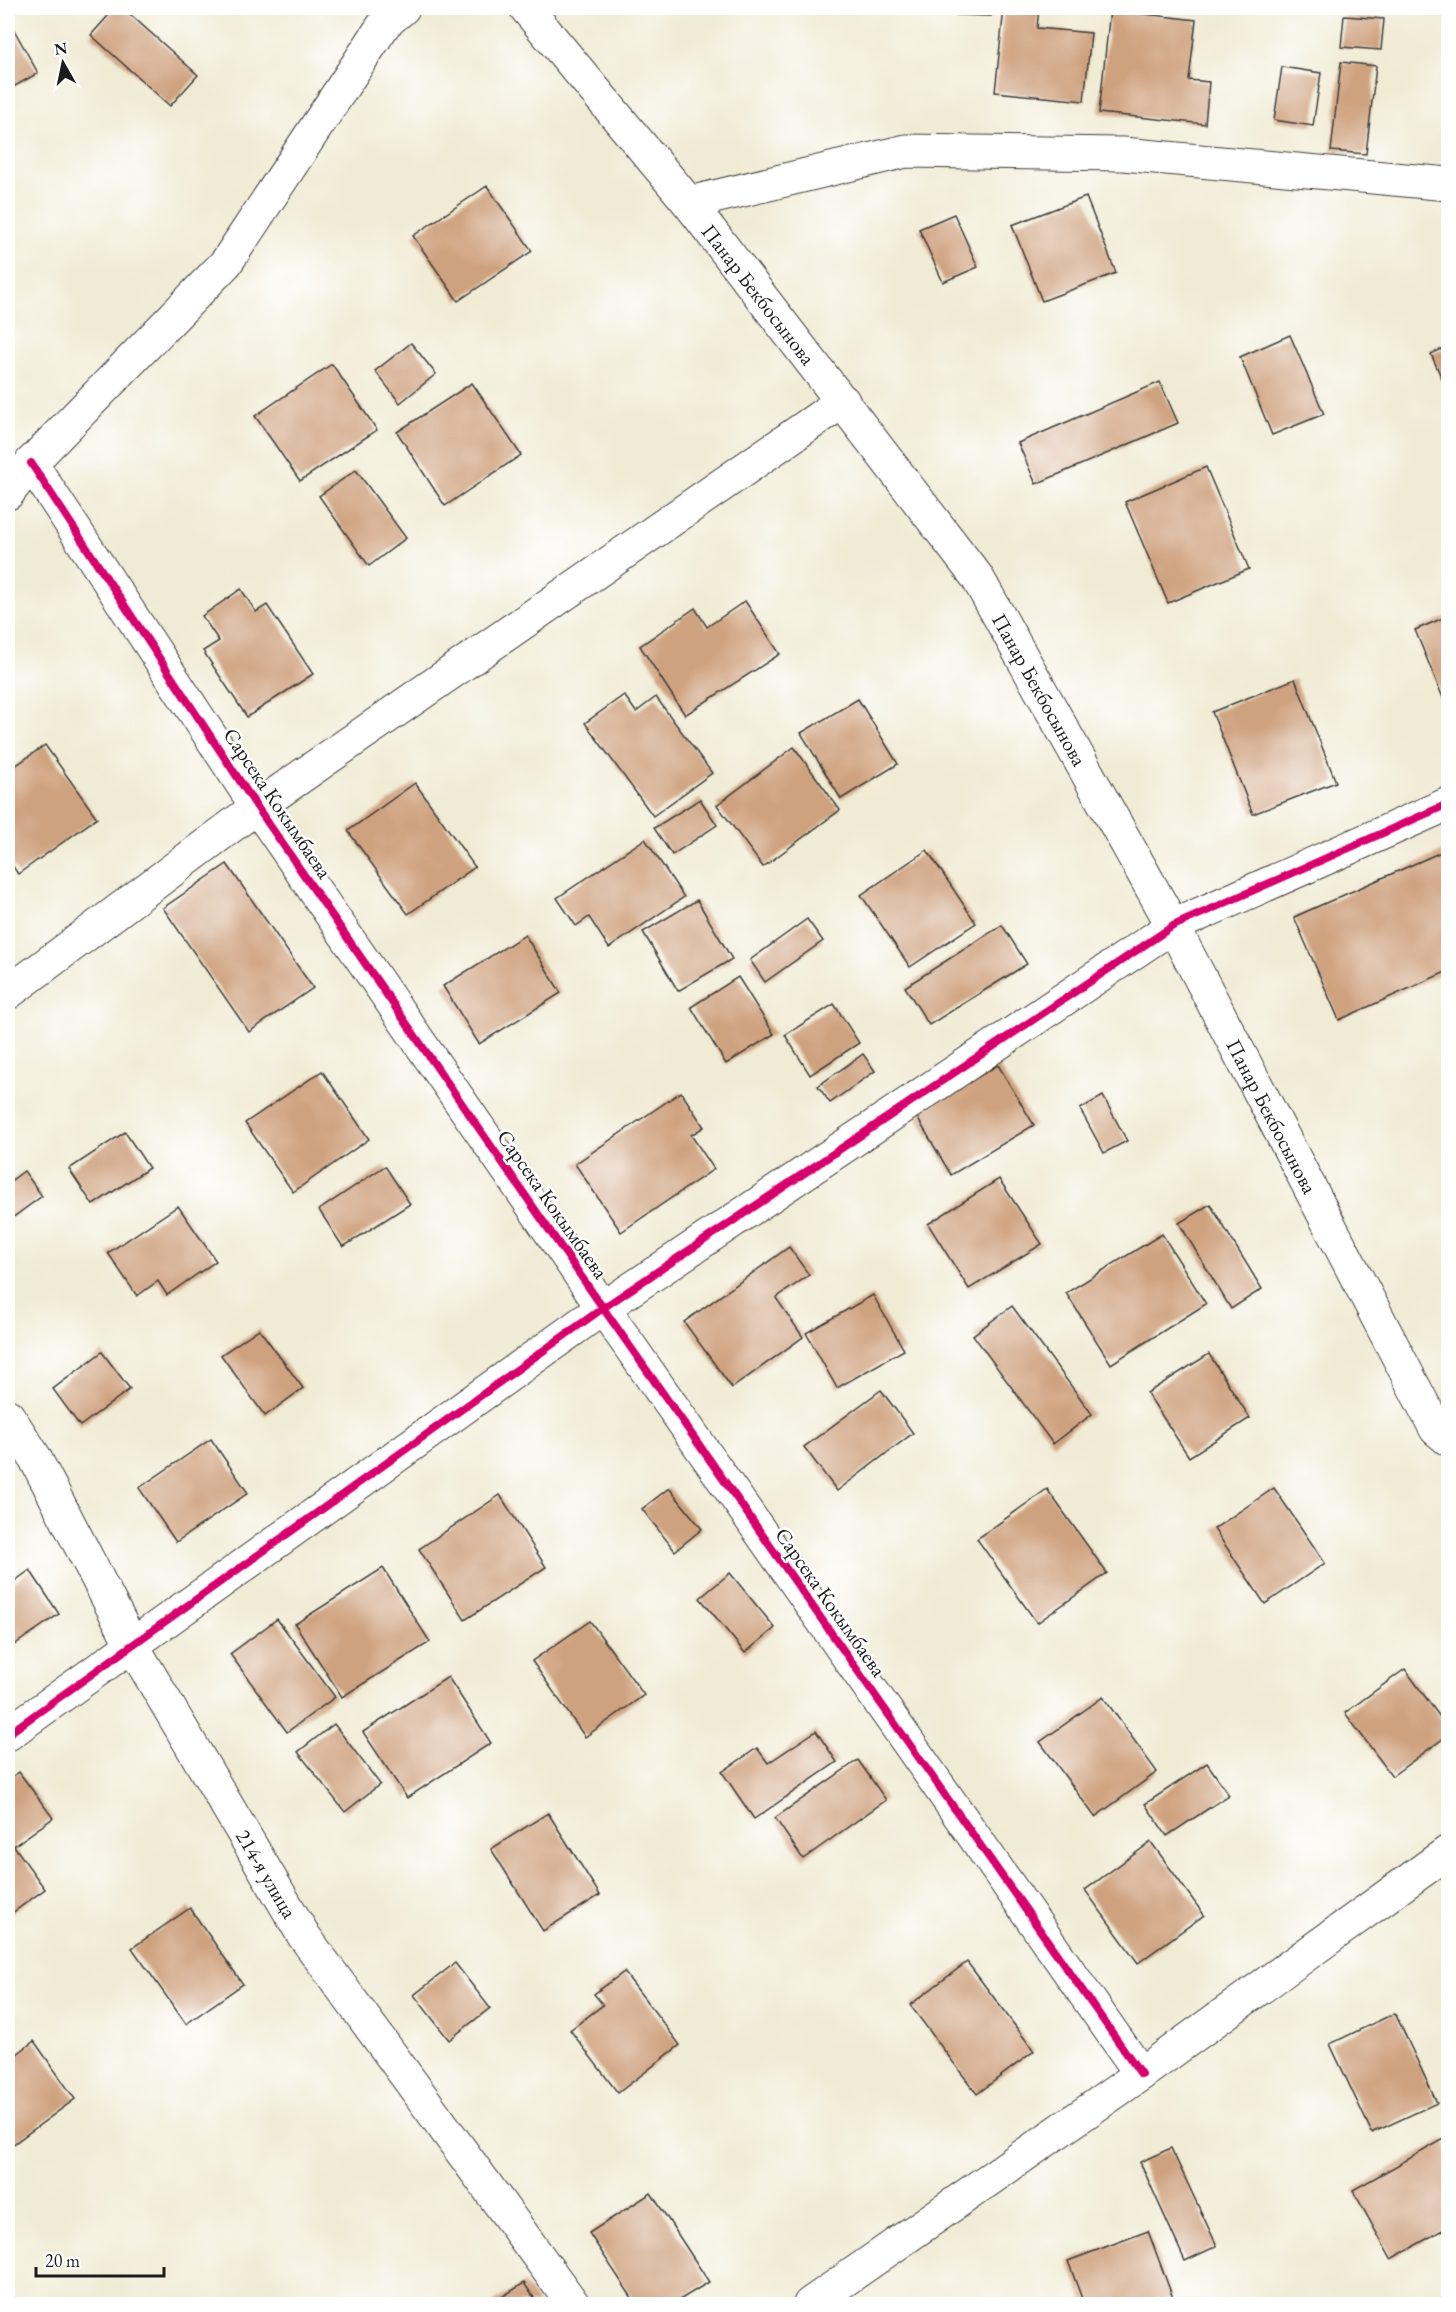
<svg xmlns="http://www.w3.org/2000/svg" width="1456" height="2312" font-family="'EB Garamond',serif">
<rect width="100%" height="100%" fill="#fff"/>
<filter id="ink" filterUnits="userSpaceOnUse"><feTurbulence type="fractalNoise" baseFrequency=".0167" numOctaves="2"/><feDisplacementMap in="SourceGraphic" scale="12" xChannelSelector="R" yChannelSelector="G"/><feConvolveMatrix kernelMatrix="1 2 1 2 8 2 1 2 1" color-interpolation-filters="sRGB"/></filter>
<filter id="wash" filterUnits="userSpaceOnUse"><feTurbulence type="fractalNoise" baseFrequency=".008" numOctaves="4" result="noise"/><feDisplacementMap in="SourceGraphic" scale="24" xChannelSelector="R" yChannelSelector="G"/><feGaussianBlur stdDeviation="1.35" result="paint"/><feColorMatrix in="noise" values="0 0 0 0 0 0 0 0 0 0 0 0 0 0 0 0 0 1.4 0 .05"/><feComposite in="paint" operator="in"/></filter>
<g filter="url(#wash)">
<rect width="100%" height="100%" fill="#f0ebd4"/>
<g id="blocks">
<g fill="#cfa27f">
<path d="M 115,8 L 123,8 L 198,75 L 170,106 L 91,35 Z"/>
<path d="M 956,8 L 991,8 L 991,16 L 956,15 Z"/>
<path d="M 1004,8 L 1039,8 L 1037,28 L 1091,33 L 1084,101 L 995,92 Z"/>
<path d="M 1110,10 L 1196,20 L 1189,80 L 1209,82 L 1205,124 L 1099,113 Z"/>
<path d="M 1344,16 L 1384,19 L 1381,50 L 1341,47 Z"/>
<path d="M 8,19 L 38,73 L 8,90 Z"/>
<path d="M 1341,62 L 1376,66 L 1366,154 L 1331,151 Z"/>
<path d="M 1282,67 L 1321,73 L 1313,126 L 1274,120 Z"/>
<path d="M 487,186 L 532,251 L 458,301 L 413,236 Z"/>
<path d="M 1086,197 L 1116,273 L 1042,301 L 1012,225 Z"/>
<path d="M 954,214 L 978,267 L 943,282 L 919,229 Z"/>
<path d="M 1290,335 L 1324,414 L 1272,435 L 1240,357 Z"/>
<path d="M 411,343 L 436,374 L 400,403 L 375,371 Z"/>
<path d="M 1448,346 L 1448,392 L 1431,354 Z"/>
<path d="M 332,364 L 377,430 L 300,481 L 255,416 Z"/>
<path d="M 1160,382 L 1178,423 L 1036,484 L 1018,443 Z"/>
<path d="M 472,383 L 521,455 L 445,506 L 397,432 Z"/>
<path d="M 1206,467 L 1249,569 L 1168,603 L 1125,502 Z"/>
<path d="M 356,470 L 406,538 L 369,566 L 319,496 Z"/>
<path d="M 241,589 L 256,612 L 267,605 L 313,674 L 247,717 L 203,651 L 219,641 L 202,616 Z"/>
<path d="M 745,601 L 780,654 L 685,715 L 640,646 L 695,608 L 707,627 Z"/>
<path d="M 1448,616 L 1448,710 L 1415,630 Z"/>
<path d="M 1295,679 L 1336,782 L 1253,814 L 1212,712 Z"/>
<path d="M 624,695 L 636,712 L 656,697 L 712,773 L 653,816 L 585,723 Z"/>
<path d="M 858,699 L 898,764 L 841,799 L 801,733 Z"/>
<path d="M 45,745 L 97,818 L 18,874 L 8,859 L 8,771 Z"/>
<path d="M 794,747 L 840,810 L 763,867 L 717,805 Z"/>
<path d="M 415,783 L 475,867 L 408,914 L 348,831 Z"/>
<path d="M 700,799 L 717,825 L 672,855 L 654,828 Z"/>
<path d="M 645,839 L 684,897 L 609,948 L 589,917 L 576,926 L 557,898 Z"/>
<path d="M 1448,849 L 1448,971 L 1339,1020 L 1294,917 Z"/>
<path d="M 927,850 L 976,923 L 910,967 L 861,895 Z"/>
<path d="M 227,864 L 313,988 L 249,1032 L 163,908 Z"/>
<path d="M 697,900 L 732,959 L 678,991 L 643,932 Z"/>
<path d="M 807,919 L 823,941 L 765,982 L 750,960 Z"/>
<path d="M 1002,925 L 1027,964 L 929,1025 L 905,987 Z"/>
<path d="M 525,935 L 561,993 L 479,1044 L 443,986 Z"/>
<path d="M 738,977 L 774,1034 L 726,1064 L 691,1007 Z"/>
<path d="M 834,1004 L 859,1043 L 810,1075 L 785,1035 Z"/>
<path d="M 863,1054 L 875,1071 L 830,1103 L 818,1086 Z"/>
<path d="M 998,1065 L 1034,1125 L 951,1175 L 915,1114 Z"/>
<path d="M 322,1071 L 369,1139 L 293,1192 L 245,1123 Z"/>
<path d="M 681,1092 L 704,1127 L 691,1135 L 714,1169 L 621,1232 L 575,1164 Z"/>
<path d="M 1103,1096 L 1127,1141 L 1104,1153 L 1080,1109 Z"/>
<path d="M 125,1132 L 149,1168 L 93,1205 L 69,1169 Z"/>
<path d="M 385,1166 L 410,1204 L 343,1247 L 319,1210 Z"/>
<path d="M 24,1171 L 42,1196 L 8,1221 L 8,1174 L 12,1180 Z"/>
<path d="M 999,1179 L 1042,1244 L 969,1289 L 928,1224 Z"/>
<path d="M 1210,1204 L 1262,1289 L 1231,1309 L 1179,1223 Z"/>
<path d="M 178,1206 L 216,1261 L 167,1295 L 158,1281 L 137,1296 L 108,1253 Z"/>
<path d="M 1162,1234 L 1206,1304 L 1111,1364 L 1066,1293 Z"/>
<path d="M 789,1247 L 809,1275 L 776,1298 L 803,1337 L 732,1388 L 684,1322 Z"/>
<path d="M 873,1295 L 904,1350 L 837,1388 L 806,1333 Z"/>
<path d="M 1012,1306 L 1092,1414 L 1053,1444 L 973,1335 Z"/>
<path d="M 259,1329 L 303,1388 L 265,1416 L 221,1355 Z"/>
<path d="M 102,1352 L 130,1389 L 80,1426 L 53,1389 Z"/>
<path d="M 1209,1354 L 1250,1418 L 1189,1457 L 1147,1393 Z"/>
<path d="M 881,1390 L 913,1433 L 837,1491 L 804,1447 Z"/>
<path d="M 211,1439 L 248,1493 L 176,1542 L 139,1488 Z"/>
<path d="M 669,1488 L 702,1529 L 675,1551 L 642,1509 Z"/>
<path d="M 1274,1488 L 1325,1563 L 1265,1604 L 1214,1529 Z"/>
<path d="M 1047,1489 L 1107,1573 L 1037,1623 L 977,1539 Z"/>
<path d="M 500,1495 L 546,1567 L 465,1620 L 419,1549 Z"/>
<path d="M 383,1568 L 430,1642 L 342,1697 L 295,1624 Z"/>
<path d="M 30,1570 L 59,1614 L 14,1645 L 8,1636 L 8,1600 L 14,1595 L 8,1586 Z"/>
<path d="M 730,1573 L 775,1628 L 745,1653 L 700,1598 Z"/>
<path d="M 277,1619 L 335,1697 L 287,1732 L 230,1654 Z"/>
<path d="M 590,1621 L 644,1695 L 585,1737 L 532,1661 Z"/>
<path d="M 1405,1669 L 1448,1728 L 1448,1735 L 1392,1776 L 1345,1713 Z"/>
<path d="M 448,1677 L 491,1743 L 407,1798 L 363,1732 Z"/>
<path d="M 1103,1697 L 1157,1772 L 1095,1817 L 1040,1742 Z"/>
<path d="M 334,1724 L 380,1784 L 345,1812 L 298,1752 Z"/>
<path d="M 816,1731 L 837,1762 L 754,1819 L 722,1772 L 757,1748 L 768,1763 Z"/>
<path d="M 858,1760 L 886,1800 L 803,1859 L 775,1818 Z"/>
<path d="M 1207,1763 L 1229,1795 L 1167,1836 L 1145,1804 Z"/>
<path d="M 19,1772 L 53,1818 L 14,1846 L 45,1889 L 8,1916 L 8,1780 Z"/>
<path d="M 548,1813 L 600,1895 L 543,1931 L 491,1849 Z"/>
<path d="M 1151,1842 L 1204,1915 L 1138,1963 L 1085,1890 Z"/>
<path d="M 190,1908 L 243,1984 L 186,2024 L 132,1948 Z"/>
<path d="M 967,1962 L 1034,2051 L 977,2094 L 910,2005 Z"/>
<path d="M 455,1963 L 490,2008 L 449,2040 L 414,1995 Z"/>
<path d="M 624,1972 L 680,2045 L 618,2093 L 570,2030 L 603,2005 L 594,1994 Z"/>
<path d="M 1395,2013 L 1437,2103 L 1372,2133 L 1330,2044 Z"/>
<path d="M 34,2041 L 75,2099 L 8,2148 L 8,2061 Z"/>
<path d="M 1444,2139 L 1448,2148 L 1448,2227 L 1391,2259 L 1353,2190 Z"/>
<path d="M 1171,2148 L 1217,2246 L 1185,2261 L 1140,2162 Z"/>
<path d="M 651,2193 L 709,2282 L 673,2304 L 636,2304 L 589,2233 Z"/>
<path d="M 1148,2231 L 1173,2298 L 1156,2304 L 1084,2304 L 1068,2261 Z"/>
<path d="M 524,2283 L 538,2304 L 491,2304 Z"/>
</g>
</g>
</g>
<g filter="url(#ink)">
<use href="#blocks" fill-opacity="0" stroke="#3c3b38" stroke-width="1.5"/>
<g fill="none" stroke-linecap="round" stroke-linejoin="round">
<defs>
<g id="minor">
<path id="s1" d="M 526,8 L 689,203 L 977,577 L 1173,926 L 1436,1429 L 1448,1439"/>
<path d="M 689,203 L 906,151 L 1123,154 L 1448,184"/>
<path d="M 31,463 L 257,807 L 603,1308 L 1141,2074"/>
<path d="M 8,493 L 31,463 L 226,263 L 385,23 L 403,8"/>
<path d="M 8,993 L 257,807 L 843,401"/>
<path id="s2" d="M 8,1416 L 34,1456 L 132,1645 L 304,1936 L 573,2304"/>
<path d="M 8,1734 L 603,1308 L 1173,926 L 1448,804"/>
<path d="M 810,2304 L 1141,2074 L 1448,1852"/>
</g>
</defs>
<use href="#minor" stroke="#3c3b38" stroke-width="35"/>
<use href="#minor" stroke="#fff" stroke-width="33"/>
<defs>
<g id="cycleway">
<path d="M 31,463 L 257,807 L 603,1308 L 1141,2074"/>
<path d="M 8,1734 L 603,1308 L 1173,926 L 1448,804"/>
</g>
</defs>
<use href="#cycleway" stroke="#fff" stroke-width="11"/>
<use href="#cycleway" stroke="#d6006c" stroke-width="8"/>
</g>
</g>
<g text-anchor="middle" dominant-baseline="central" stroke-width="5" stroke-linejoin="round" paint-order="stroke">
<g font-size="21" fill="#1c1c1c" stroke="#fff">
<text stroke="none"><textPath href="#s1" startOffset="369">Панар Бекбосынова</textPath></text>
<text stroke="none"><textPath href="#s1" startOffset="855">Панар Бекбосынова</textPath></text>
<text transform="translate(278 803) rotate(56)">Сарсека Кокымбаева</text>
<text stroke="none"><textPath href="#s1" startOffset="1341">Панар Бекбосынова</textPath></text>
<text transform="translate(553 1204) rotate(55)">Сарсека Кокымбаева</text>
<text transform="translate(831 1602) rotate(55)">Сарсека Кокымбаева</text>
<text stroke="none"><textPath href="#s2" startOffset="526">214-я улица</textPath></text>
</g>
</g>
<rect width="1456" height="2312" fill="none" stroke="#fff" stroke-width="30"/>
<g transform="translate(63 63) rotate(351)" stroke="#ffffff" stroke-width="4.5" paint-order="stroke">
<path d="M0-4.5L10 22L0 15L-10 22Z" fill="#1c1c1c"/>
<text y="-9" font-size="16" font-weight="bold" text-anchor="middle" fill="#1c1c1c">N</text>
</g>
<path d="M36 2267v9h128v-9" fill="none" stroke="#1c1c1c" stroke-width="3"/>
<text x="45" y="2267" font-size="18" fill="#1c1c1c" stroke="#ffffff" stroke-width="4.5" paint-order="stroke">20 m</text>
</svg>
